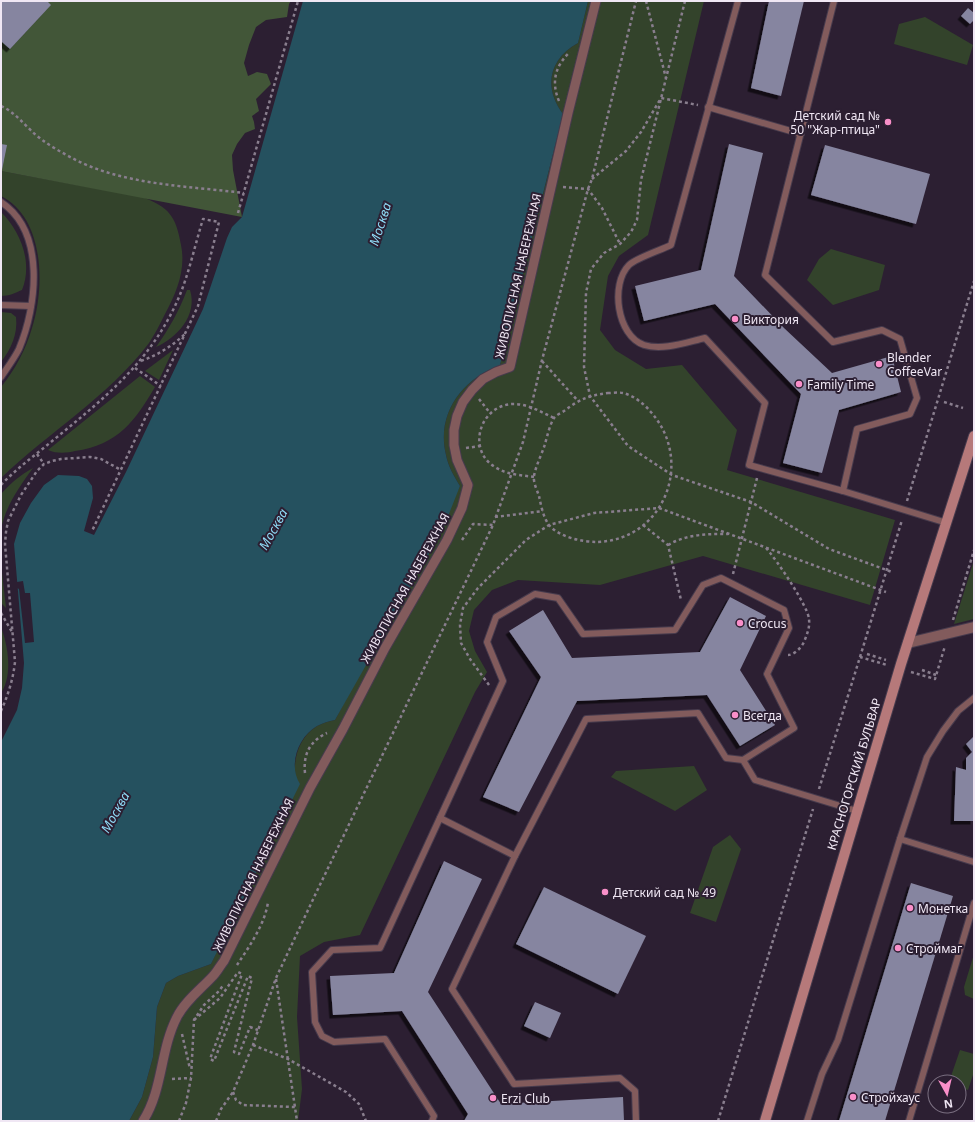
<svg xmlns="http://www.w3.org/2000/svg" width="975" height="1122" font-family="'Noto Sans',sans-serif">
<defs>
<filter id="shadow"><feDropShadow dx="-3.5" dy="3.5" stdDeviation="0" flood-color="#0009"/></filter>
</defs>
<rect width="100%" height="100%" fill="#2c1f32"/>
<g fill="#33432b">
<path d="M 588,1 L 704,1 L 648,235 L 619,256 L 608,276 L 600,330 L 615,350 L 646,369 L 682,365 L 737,430 L 727,470 L 895,520 L 870,605 L 703,556 L 600,585 L 518,580 L 492,590 L 474,610 L 469,631 L 475,651 L 487,672 L 475,692 L 360,935 L 324,942 L 300,956 L 297,1017 L 302,1089 L 298,1121 L 129,1121 L 142,1097 L 153,1057 L 157,1007 L 166,983 L 178,976 L 211,964 L 296,779 C 292,760 299,737 317,726 C 323,723 329,721 335,720 L 460,486 C 454,476 448,466 446,455 C 436,414 462,379 500,365 L 563,114 C 543,87 549,59 578,43 Z"/>
<path d="M 925,17 L 973,45 L 967,65 L 894,44 L 899,24 Z"/>
<path d="M 1,171 L 142,197 C 169,207 176,216 181,245 C 186,269 177,292 165,314 C 160,324 155,334 149,343 C 108,397 49,432 1,478 L 1,387 C 15,370 26,349 32,328 C 45,288 45,218 1,196 Z"/>
<path d="M 1,212 C 21,232 33,263 22,290 C 15,293 9,296 1,296 Z"/>
<path d="M 831,249 L 885,265 L 879,290 L 833,305 L 807,280 L 819,259 Z"/>
<path d="M 187,290 L 190,290 C 198,315 177,338 156,347 C 169,329 179,311 187,290 Z"/>
<path d="M 1,312 L 11,313 L 16,317 C 18,334 11,349 1,362 Z"/>
<path d="M 173,350 L 159,380 L 145,371 Z"/>
<path d="M 140,376 L 155,387 C 135,421 118,445 75,451 C 67,453 57,454 48,450 Z"/>
<path d="M 33,468 C 19,487 5,507 1,530 L 1,494 C 11,483 20,475 33,468 Z"/>
<path d="M 974,560 L 974,619 L 954,624 Z"/>
<path d="M 1,564 L 6,608 L 1,603 Z"/>
<path d="M 1,627 C 8,646 13,675 1,693 Z"/>
<path d="M 694,766 L 707,790 L 675,811 L 611,777 L 616,771 Z"/>
<path d="M 730,835 L 741,849 L 716,922 L 690,913 L 713,847 Z"/>
<path d="M 974,954 L 974,999 L 965,995 L 964,987 Z"/>
<path d="M 960,1050 L 974,1054 L 974,1072 L 968,1090 L 959,1087 L 959,1082 L 949,1082 Z"/>
</g>
<path fill="#425638" d="M 1,1 L 291,1 L 289,4 L 287,17 L 266,20 L 256,27 L 249,45 L 244,63 L 248,76 L 257,72 L 267,74 L 271,84 L 256,99 L 259,111 L 252,116 L 254,122 L 255,129 L 245,133 L 237,144 L 232,155 L 233,170 L 242,217 L 1,171 Z"/>
<path fill="#25515f" d="M 303,1 L 588,1 L 578,43 C 549,59 543,87 563,114 L 500,365 C 462,379 436,414 446,455 C 448,466 454,476 460,486 L 443,529 L 335,720 C 329,721 323,723 317,726 C 298,737 288,765 300,784 L 211,964 L 178,976 L 166,983 L 157,1007 L 153,1057 L 142,1097 L 129,1121 L 1,1121 L 1,742 L 17,710 L 22,688 L 24,663 L 14,544 L 20,523 L 31,503 L 44,485 L 58,475 L 79,476 L 87,479 L 92,486 L 93,498 L 84,531 L 94,535 L 126,472 L 203,309 L 227,238 L 232,227 L 242,217 Z"/>
<path fill="#2c1f32" d="M 23,581 L 25,593 L 30,593 L 34,642 L 25,643 L 19,589 L 17,588 L 17,582 Z"/>
<g fill="#8685a0" filter="url(#shadow)">
<path d="M 1,1 L 47,1 L 51,5 L 10,49 L 1,41 Z"/>
<path d="M 769,1 L 804,1 L 781,96 L 751,88 Z"/>
<path d="M 968,8 L 974,13 L 974,20 L 970,24 L 961,16 Z"/>
<path d="M 1,144 L 7,145 L 2,170 L 1,170 Z"/>
<path d="M 729,144 L 763,153 L 734,276 L 784,328 L 832,373 L 892,356 L 901,392 L 839,410 L 822,473 L 783,463 L 801,394 L 715,304 L 644,321 L 635,286 L 701,270 Z"/>
<path d="M 825,145 L 930,174 L 916,224 L 811,195 Z"/>
<path d="M 730,597 L 766,616 L 740,670 L 775,725 L 740,746 L 707,695 L 577,701 L 519,812 L 483,797 L 541,677 L 509,631 L 543,610 L 572,658 L 700,652 Z"/>
<path d="M 974,736 L 974,821 L 954,821 L 956,767 L 966,770 L 966,758 L 972,752 L 966,744 Z"/>
<path d="M 444,861 L 482,879 L 428,992 L 501,1104 L 623,1097 L 624,1121 L 464,1121 L 468,1114 L 402,1011 L 333,1015 L 330,976 L 394,973 Z"/>
<path d="M 911,883 L 953,896 L 885,1121 L 839,1121 Z"/>
<path d="M 544,887 L 646,936 L 618,994 L 516,944 Z"/>
<path d="M 535,1002 L 561,1013 L 550,1038 L 524,1026 Z"/>
</g>
<g fill="none" stroke-linecap="round" stroke-linejoin="round">
<defs>
<g id="service">
<path d="M 738,1 L 671,245 C 661,250 636,258 629,265 C 610,284 617,336 644,345 C 663,351 687,342 705,338 L 765,403 L 749,465 L 843,491"/>
<path d="M 834,1 L 765,275 L 833,342 L 882,330 L 900,339 L 917,398 L 910,414 L 857,429 L 843,491 L 947,523"/>
<path d="M 708,107 L 801,134"/>
<path d="M 1,202 C 46,232 37,306 19,349 C 14,359 7,368 1,377"/>
<path d="M 1,305 L 31,306"/>
<path d="M 440,818 L 515,856"/>
<path d="M 900,839 L 974,862"/>
<path d="M 432,1121 L 434,1116 L 385,1039 L 334,1042 L 322,1036 L 315,1022 L 312,972 L 332,950 L 380,948 L 503,681 L 487,642 L 496,617 L 535,594 L 558,598 L 583,634 L 675,630 L 703,585 L 721,578 L 784,610 L 789,628 L 767,674 L 794,728 L 743,760 L 755,780 L 857,811"/>
<path d="M 636,1121 L 635,1091 L 620,1078 L 514,1084 L 452,989 L 515,856 L 586,719 L 698,713 L 726,758 L 743,760"/>
<path d="M 807,1121 L 822,1074 L 838,1040 L 900,839 L 927,757 L 943,731 L 958,711 L 974,698"/>
<path d="M 909,1121 L 974,903"/>
</g>
<path id="pedestrian" d="M 143,1121 C 163,1090 160,1050 177,1017 C 185,1001 201,989 213,976 C 217,972 220,966 224,961 L 310,788 L 343,729 L 385,648 L 447,540 L 462,508 L 468,485 L 457,460 L 454,445 L 454,430 L 457,416 L 463,402 L 472,390 L 483,379 L 496,372 L 510,367 L 568,113 L 596,1"/>
<path id="minor" d="M 908,643 L 974,627"/>
<path id="secondary" d="M 765,1121 L 901,664 L 974,436"/>
</defs>
<use href="#service" stroke="#473b4d" stroke-width="8"/>
<use href="#pedestrian" stroke="#473b4d" stroke-width="11"/>
<use href="#minor" stroke="#473b4d" stroke-width="12"/>
<use href="#secondary" stroke="#473b4d" stroke-width="12"/>
<g stroke="#897e8e" stroke-width="2.5" stroke-dasharray="3 3" stroke-linecap="butt">
<path d="M 646,1 L 666,78"/>
<path d="M 685,1 L 641,180 L 637,220 L 631,232 L 620,244 L 604,253 L 591,269 L 586,293 L 584,367 L 590,396 L 628,446 L 672,475 L 751,502 L 829,549 L 892,572"/>
<path d="M 559,101 C 551,82 555,66 570,52"/>
<path d="M 1,106 C 17,113 26,128 41,139 C 50,146 61,152 72,158 C 122,185 188,186 244,193"/>
<path d="M 592,179 L 626,151 L 641,132 L 661,98 L 698,105"/>
<path d="M 563,187 L 588,189 L 602,208 L 620,244"/>
<path d="M 238,213 L 298,1"/>
<path d="M 141,361 C 158,355 172,346 185,334"/>
<path d="M 542,361 L 578,401"/>
<path d="M 135,368 L 161,386"/>
<path d="M 608,393 C 612,393 618,392 623,393 C 633,395 644,404 650,411 C 695,460 665,540 597,542 C 582,542 559,537 549,525 C 543,517 541,505 539,496 C 537,490 533,482 534,476 C 536,465 542,454 545,444 C 547,437 550,424 554,418 C 556,415 561,413 564,411 C 580,399 587,396 608,393 Z"/>
<path d="M 479,399 L 490,413"/>
<path d="M 944,402 L 963,408"/>
<path d="M 466,448 L 480,446"/>
<path d="M 37,454 L 44,464"/>
<path d="M 534,477 C 521,475 507,475 495,467 C 466,450 480,404 514,404 C 528,404 541,412 554,418"/>
<path d="M 1,485 C 16,469 34,456 51,442 C 101,401 147,365 175,306 C 188,279 194,248 203,219 L 219,222 L 198,306 L 92,531"/>
<path d="M 907,501 L 974,281"/>
<path d="M 495,517 L 543,511"/>
<path d="M 643,525 L 668,545 L 681,600"/>
<path d="M 462,540 L 473,524 L 493,525"/>
<path d="M 668,545 C 687,534 707,534 728,534"/>
<path d="M 766,548 C 776,559 808,606 809,619 C 810,628 807,634 804,642 C 801,648 794,655 788,655"/>
<path d="M 733,574 L 757,478"/>
<path d="M 1,613 L 12,632"/>
<path d="M 953,620 L 974,550"/>
<path d="M 867,654 L 886,660"/>
<path d="M 860,657 L 902,520"/>
<path d="M 922,670 L 936,675"/>
<path d="M 911,672 L 935,679 L 945,646"/>
<path d="M 489,685 L 470,659 L 461,643 L 460,625 L 463,608 L 478,588 L 526,540 L 549,525 L 594,513 L 659,508 L 886,592"/>
<path d="M 1,711 C 8,695 13,680 15,662 L 5,544 L 6,532 L 8,521 L 21,495 L 37,471 L 44,464 L 52,461 L 61,459 L 90,457 L 101,459 L 121,470"/>
<path d="M 305,773 C 303,754 310,741 327,733"/>
<path d="M 819,789 L 860,657 L 887,665"/>
<path d="M 237,965 C 249,947 265,924 268,902"/>
<path d="M 276,979 L 297,1121"/>
<path d="M 194,1020 L 220,998 L 238,972 L 242,974 L 210,1059 L 214,1061 L 248,976 L 252,978 L 234,1052 L 239,1054 L 250,1027 L 258,1030"/>
<path d="M 182,1034 L 190,1069"/>
<path d="M 253,1045 L 288,1059 L 346,1092 L 359,1104 L 366,1121"/>
<path d="M 172,1079 L 191,1078"/>
<path d="M 233,1092 L 236,1100 L 243,1105 L 295,1107"/>
<path d="M 179,1121 L 186,1103 L 191,1078 L 194,1020 L 204,1005 L 219,991 L 224,984"/>
<path d="M 216,1121 L 221,1109 L 233,1092 L 253,1045 L 276,978 L 317,891 L 493,525 L 523,442 L 542,360 L 588,189 L 592,179 L 636,1"/>
<path d="M 718,1121 L 813,809"/>
</g>
<use href="#service" stroke="#825b5c" stroke-width="6"/>
<use href="#pedestrian" stroke="#825b5c" stroke-width="9"/>
<use href="#minor" stroke="#825b5c" stroke-width="10"/>
<use href="#secondary" stroke="#b6797a" stroke-width="10"/>
</g>
<g fill="#f98fc9" stroke="#2c1f32" stroke-width="1.5">
<circle cx="888" cy="122" r="4"/>
<circle cx="735" cy="319" r="4"/>
<circle cx="879" cy="364" r="4"/>
<circle cx="799" cy="384" r="4"/>
<circle cx="740" cy="623" r="4"/>
<circle cx="735" cy="715" r="4"/>
<circle cx="605" cy="892" r="4"/>
<circle cx="910" cy="908" r="4"/>
<circle cx="898" cy="948" r="4"/>
<circle cx="853" cy="1097" r="4"/>
<circle cx="493" cy="1098" r="4"/>
</g>
<g text-anchor="middle" dominant-baseline="central" stroke-width="4" stroke-linejoin="round" paint-order="stroke">
<g font-size="12" fill="#f0e7f4" stroke="#2c1f32" text-anchor="start">
<text x="880" y="115" text-anchor="end">Детский сад №<tspan x="880" dy="14">50 "Жар-птица"</tspan></text>
<text x="743" y="319">Виктория</text>
<text x="887" y="357">Blender<tspan x="887" dy="14">CoffeeVar</tspan></text>
<text x="807" y="384">Family Time</text>
<text x="748" y="623">Crocus</text>
<text x="743" y="715">Всегда</text>
<text x="613" y="892">Детский сад № 49</text>
<text x="918" y="908">Монетка</text>
<text x="906" y="948">Строймаг</text>
<text x="861" y="1097">Стройхаус</text>
<text x="501" y="1098">Erzi Club</text>
</g>
<g font-size="12" fill="#f0e7f4" stroke="#2c1f32">
<text transform="translate(518 276) rotate(-77)">ЖИВОПИСНАЯ НАБЕРЕЖНАЯ</text>
<text transform="translate(405 588) rotate(-61)">ЖИВОПИСНАЯ НАБЕРЕЖНАЯ</text>
<text transform="translate(854 774) rotate(-73)">КРАСНОГОРСКИЙ БУЛЬВАР</text>
<text transform="translate(253 875) rotate(-64)">ЖИВОПИСНАЯ НАБЕРЕЖНАЯ</text>
</g>
<g font-size="13" font-style="italic" fill="#8fdbf6" stroke="#2c1f32">
<text transform="translate(380 224) rotate(-72)">Москва</text>
<text transform="translate(273 529) rotate(-61)">Москва</text>
<text transform="translate(115 812) rotate(-61)">Москва</text>
</g>
</g>
<rect width="975" height="1122" fill="none" stroke="#f0e7f4" stroke-width="4"/>
<g transform="translate(947 1094) rotate(172)"><circle r="19" fill="#2c1f32" stroke="#7a6f80"/>
<path d="M0-3L7 15L0 10L-7 15Z" fill="#f98fc9"/>
<text y="-6" font-size="11" font-weight="bold" text-anchor="middle" fill="#f0e7f4">N</text>
</g>
</svg>
